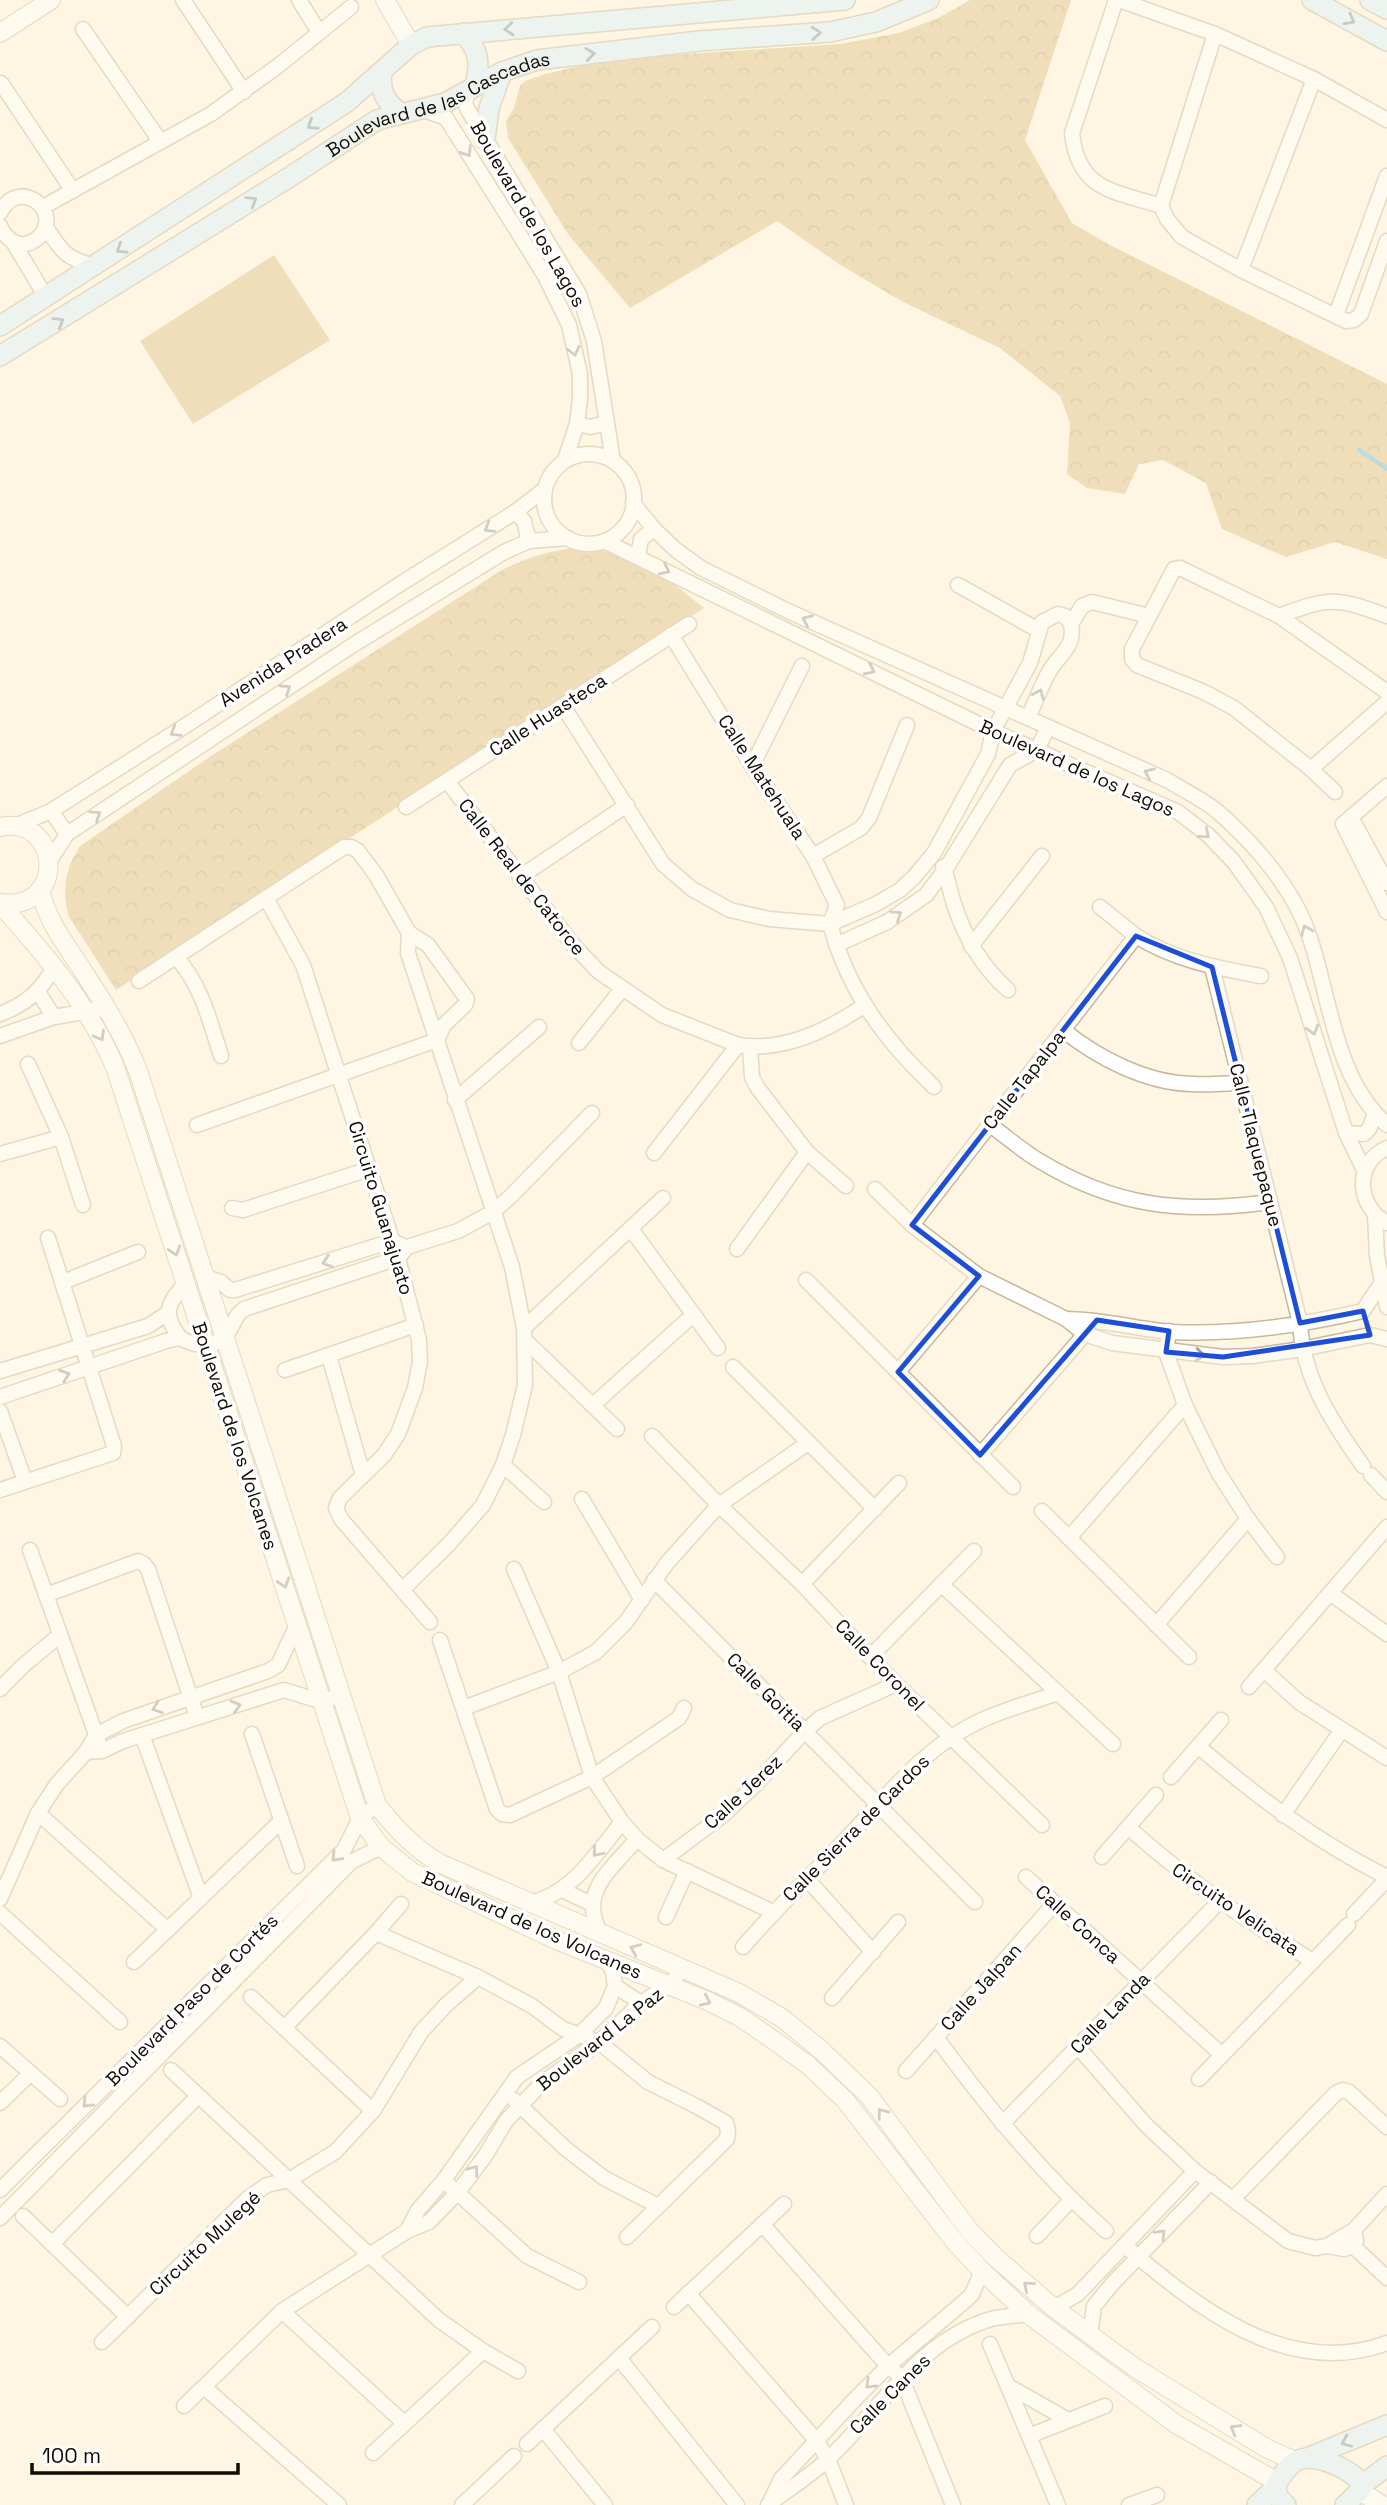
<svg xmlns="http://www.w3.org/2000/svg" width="1387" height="2505" font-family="'Space Grotesk',sans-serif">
<defs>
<pattern id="forest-crowns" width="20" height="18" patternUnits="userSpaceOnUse" patternTransform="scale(1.75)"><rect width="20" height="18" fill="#ddc288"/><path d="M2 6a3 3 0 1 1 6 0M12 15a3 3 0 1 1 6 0" fill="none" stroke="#bda674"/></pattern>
</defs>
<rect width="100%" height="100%" fill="#fef5e2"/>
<g fill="url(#forest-crowns)">
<path d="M 970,0 L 1071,0 L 1025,140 L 1072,223 L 1108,244 L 1387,384 L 1387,559 L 1335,542 L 1286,557 L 1222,529 L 1206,483 L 1163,460 L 1139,464 L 1125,494 L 1087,488 L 1067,474 L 1070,423 L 1060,396 L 1000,348 L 903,302 L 839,264 L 777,221 L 630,308 L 568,234 L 508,138 L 506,121 L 514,108 L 520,86 L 525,81 L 545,74 L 589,64 L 638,57 L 840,44 L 899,33 L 938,18 Z"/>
<path d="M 575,548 C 636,551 659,572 704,608 L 116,990 L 68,915 L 65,896 L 66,880 L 70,864 L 80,846 L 211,756 L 502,570 C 526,558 548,551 575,548 Z"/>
</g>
<path fill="#ddc288" d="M 274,255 L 330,340 L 193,424 L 140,341 Z"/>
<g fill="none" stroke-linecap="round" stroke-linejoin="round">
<path stroke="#64bde7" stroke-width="4.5" d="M 1359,450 L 1387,469"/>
<defs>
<g id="minor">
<path d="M 183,0 L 244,92"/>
<path d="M 299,0 L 319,32"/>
<path d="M 1116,0 L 1072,133 C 1078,191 1114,191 1161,206 L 1167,219 L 1182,237 L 1241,270 L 1346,321 L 1354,320 L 1361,314 L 1387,241"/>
<path d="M 1119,0 L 1215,34 L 1314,79 L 1387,120"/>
<path d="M 83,29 L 160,141"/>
<path d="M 1,83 L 73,191"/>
<path d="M 468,92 L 465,103 L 468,110 L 579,294 L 594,341 L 613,461"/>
<path d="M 424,110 L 446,118 L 521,237 L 545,276 L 569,325 L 580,374 L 580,399 L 577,424 L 565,460"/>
<path d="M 1161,206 L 1215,34"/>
<path d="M 43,207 L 211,114 L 278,66 L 351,7"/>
<path d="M 0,213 C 18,176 63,210 40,236 C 35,241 28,245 20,244 C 10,242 4,235 0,226"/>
<path d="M 46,227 C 61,251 67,260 96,266"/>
<path d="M 13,242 L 46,297"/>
<path d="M 1241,270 L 1314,79"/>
<path d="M 1336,315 L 1387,176"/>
<path d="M 577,424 L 591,427 L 606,423"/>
<circle cx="589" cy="499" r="45"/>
<path d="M 633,503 L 654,529 L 676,550 L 701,568 L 788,611 L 1167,780 C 1183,790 1202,799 1217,811 C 1254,843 1293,888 1309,935 C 1331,999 1334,1078 1387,1125"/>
<path d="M 515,512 L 524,521 L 529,541"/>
<path d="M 604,541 L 993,731 L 1178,812 L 1208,835 L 1234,862 L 1266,907 L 1290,958 L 1346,1133 L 1365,1172"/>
<path d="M 638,556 L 641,539 L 654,529"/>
<path d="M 958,585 L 1038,630"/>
<path d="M 1279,616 C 1330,597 1335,597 1387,616"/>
<path d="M 1071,624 L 1082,606 L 1092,602 L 1149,616"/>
<path d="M 671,635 L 752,766 L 813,856 L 837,905 L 830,924"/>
<path d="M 563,706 L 663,864 L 692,889 L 730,910 L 769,919 L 830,924 L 876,904 L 900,890 L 914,877 L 934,853 L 988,754 L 993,731 L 1030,663 L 1042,622 L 1058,614 L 1065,616 L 1071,624 C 1076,647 1059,654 1049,672 C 1041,686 1035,703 1028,718"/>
<path d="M 752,766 L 802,666"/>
<path d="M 1311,769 L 1387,702"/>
<path d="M 447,781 L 575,947 L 599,972 L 662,1015 L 738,1045 C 785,1052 828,1030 865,1005"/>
<path d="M 1387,786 L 1343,824 L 1387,912"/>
<path d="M 1335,792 L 1311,769 L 1234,708 L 1204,692 L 1137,665 L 1132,659 L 1132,649 L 1174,569 L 1180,568 L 1279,616 L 1387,692"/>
<path d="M 406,807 L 689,624"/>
<path d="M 51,811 L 67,834"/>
<path d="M 1351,817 L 1387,883"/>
<path d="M 15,826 L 51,811 L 185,726 L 397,586 L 515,512 L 545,489"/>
<path d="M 813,856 L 861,828 L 869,818 L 907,725"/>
<path d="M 49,862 L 67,834 L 353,645 L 504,552 L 529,541 L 568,538"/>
<path d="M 943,867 C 948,878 950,892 954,904 C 965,938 981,966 1008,990"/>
<path d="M 520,877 L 627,805"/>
<path d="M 266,898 L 303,965 L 398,1258 L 419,1340 L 420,1362 L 415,1388 L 398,1434 L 384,1455 L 340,1498 L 336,1508 L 341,1519 L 430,1622"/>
<path d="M 1100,907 C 1112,916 1123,926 1135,935 C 1172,960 1218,968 1261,976"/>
<path d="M 830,924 C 848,990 884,1040 934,1087"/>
<path d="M 836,945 L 887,922 L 926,895 L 945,870 L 1010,765 L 1037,750 L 1048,727"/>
<path d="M 971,946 L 1042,856"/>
<path d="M 176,957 C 201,984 210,1021 221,1056"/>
<path d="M 1212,967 L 1300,1323 C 1303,1379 1332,1422 1363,1466"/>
<path d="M 139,981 L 344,847 L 351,847 L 358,851 L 376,875 L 409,933 L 408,953 L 512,1267 L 524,1328 L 525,1385 L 513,1435 L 503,1465 L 483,1505 L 449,1544 L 403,1589"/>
<path d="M 38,992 L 54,1017"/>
<path d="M 0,1014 C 26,1004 41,991 54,967"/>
<path d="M 1063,1030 C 1098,1058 1146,1083 1192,1084 C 1208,1085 1224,1083 1241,1083"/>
<path d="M 0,1036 L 54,1017 L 107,1008"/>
<path d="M 579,1043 L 622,989"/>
<path d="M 750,1047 L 752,1077 L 757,1087 L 807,1152 L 846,1186"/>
<path d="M 28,1064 L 61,1137 L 83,1205"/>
<path d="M 455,1100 L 539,1027"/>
<path d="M 197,1125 L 437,1040 L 444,1025 L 465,1005 L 467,999 L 428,945 L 409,933"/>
<path d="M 990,1125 C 1006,1136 1021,1150 1038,1160 C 1115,1207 1182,1214 1270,1202"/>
<path d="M 1346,1133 L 1364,1134 L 1369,1129 L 1375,1114"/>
<path d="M 1387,1148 C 1353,1163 1357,1207 1387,1223"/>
<path d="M 654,1153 L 738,1045"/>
<path d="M 0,1154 L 61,1137"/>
<path d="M 875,1189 L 912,1225 L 979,1276 L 1066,1319 L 1085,1334 L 1112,1343 L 1223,1357 L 1253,1356 L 1302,1349 L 1370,1335 L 1387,1339"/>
<path d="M 232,1208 L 243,1210 L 369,1169"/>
<path d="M 1375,1215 L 1377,1256 L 1387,1307"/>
<path d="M 912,1225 L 1136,936"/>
<path d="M 631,1229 L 718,1348"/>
<path d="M 737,1249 L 807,1152"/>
<path d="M 205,1277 L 221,1282 L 230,1290 L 235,1290 L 392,1241 L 401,1245"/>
<path d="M 806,1280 L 1013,1487"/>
<path d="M 63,1282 L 138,1252"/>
<path d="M 1066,1319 C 1102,1319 1136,1329 1172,1332 C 1237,1335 1299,1326 1363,1311 L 1382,1282"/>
<path d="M 524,1328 L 663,1198"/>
<path d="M 1169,1331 L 1166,1352 L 1185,1405 L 1218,1472 L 1248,1519 L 1277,1557"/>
<path d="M 180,1338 C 162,1314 167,1304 185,1284"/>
<path d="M 525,1340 L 617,1429"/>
<path d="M 329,1356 L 363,1475"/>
<path d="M 733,1367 L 875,1509"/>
<path d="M 285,1370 L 416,1325"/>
<path d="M 0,1371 L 148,1326 L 168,1313"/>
<path d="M 898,1372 L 979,1276"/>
<path d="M 0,1397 L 166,1341 L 180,1338 C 196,1347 217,1349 229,1331 C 235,1322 235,1315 244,1309 L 398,1258 L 407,1247 L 458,1231 L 493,1212 L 510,1197 L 592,1113"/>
<path d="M 593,1405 L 693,1315"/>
<path d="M 0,1411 L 25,1481"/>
<path d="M 652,1436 L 719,1505 L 802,1584 L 896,1684 L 1042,1825"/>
<path d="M 980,1455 L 1085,1334 L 1088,1326"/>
<path d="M 503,1465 L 544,1502"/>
<path d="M 1371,1475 L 1387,1492"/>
<path d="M 0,1490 L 113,1453 L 114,1446 L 48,1238"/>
<path d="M 582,1499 L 642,1600"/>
<path d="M 1042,1511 L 1189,1657"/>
<path d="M 1069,1538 L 1185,1405"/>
<path d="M 30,1550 L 99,1743"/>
<path d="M 514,1569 L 559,1672 L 592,1777 L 622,1822 L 637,1839 L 663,1860 L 773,1912"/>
<path d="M 654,1580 L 975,1902"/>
<path d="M 802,1584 L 899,1483"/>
<path d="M 941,1584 L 1113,1744"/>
<path d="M 1330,1593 L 1387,1634"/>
<path d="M 46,1595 L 138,1561 L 144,1564 L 148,1569 L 197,1717"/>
<path d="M 1156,1625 L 1248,1519"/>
<path d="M 440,1640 L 497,1809 L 502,1814 L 510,1815 L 592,1777 L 679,1718 L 684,1708"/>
<path d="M 870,1657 L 974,1551"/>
<path d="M 1264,1670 L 1299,1702 L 1387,1758"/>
<path d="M 1249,1687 L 1387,1527"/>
<path d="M 0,1689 L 25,1664 L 60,1635"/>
<path d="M 464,1708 L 559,1672 L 596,1652 L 626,1622 L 667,1563 L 719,1505 L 808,1443"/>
<path d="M 252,1734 L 297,1866"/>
<path d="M 142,1735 L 201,1898"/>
<path d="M 1198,1746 C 1257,1797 1317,1842 1387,1877"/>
<path d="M 86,1752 L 102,1751 L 123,1741 L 284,1690 L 323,1702 L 342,1694"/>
<path d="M 1171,1777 L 1221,1720"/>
<path d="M 38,1813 L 168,1930"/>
<path d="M 1283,1815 L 1341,1731"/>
<path d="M 1128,1827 C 1186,1879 1247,1922 1313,1961"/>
<path d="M 1102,1857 L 1156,1795"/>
<path d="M 663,1860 L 722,1816 L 755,1785 L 805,1731 L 820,1718 L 896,1684"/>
<path d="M 1026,1877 L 1222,2055"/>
<path d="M 806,1878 L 873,1952"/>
<path d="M 562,1890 L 592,1904"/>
<path d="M 0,1899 L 38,1813 L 57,1784 L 86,1752 L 96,1735 L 123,1721 L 268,1671 L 278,1665 L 297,1625"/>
<path d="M 529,1903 C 571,1895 596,1854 622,1822"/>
<path d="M 0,1913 L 120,2022"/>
<path d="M 1354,1914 L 1387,1879"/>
<path d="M 666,1917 L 687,1871"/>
<path d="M 376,1933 L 478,1977 L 532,2006 L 563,2029 L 599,2042 L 648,2082 L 698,2107 L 726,2123 L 728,2131 L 727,2139 L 627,2237"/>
<path d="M 602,1935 C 576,1893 612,1869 637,1839"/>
<path d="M 743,1947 C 776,1908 812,1875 847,1838 C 888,1795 926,1745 982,1720 C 1006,1709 1033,1702 1058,1693"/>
<path d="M 134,1962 L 281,1821"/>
<path d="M 615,1986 L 641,2003"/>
<path d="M 251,1997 L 373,2111"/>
<path d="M 832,1998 L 898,1922"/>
<path d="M 284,2028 L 376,1933 L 401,1904"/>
<path d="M 936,2037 C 988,2108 1041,2173 1106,2231"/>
<path d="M 0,2046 L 60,2099"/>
<path d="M 1078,2047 L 1146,2125 L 1195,2171 L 1288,2241 L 1315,2248 L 1327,2246 L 1354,2230 L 1356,2241 L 1353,2246 L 1344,2249 L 1327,2246"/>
<path d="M 171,2070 L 439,2320 L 483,2351 L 518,2371"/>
<path d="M 906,2071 L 1055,1903"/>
<path d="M 1199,2079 L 1348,1925"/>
<path d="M 514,2100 L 566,2149 L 604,2178 L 658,2206"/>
<path d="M 0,2103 L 31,2073"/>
<path d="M 1002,2124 L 1219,1902"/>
<path d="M 450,2186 L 527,2256 L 579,2282"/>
<path d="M 0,2190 L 344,1850 L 360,1818 L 377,1805"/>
<path d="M 1234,2198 L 1336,2093 L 1343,2090 L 1349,2092 L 1387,2127"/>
<path d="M 23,2216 L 128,2317"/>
<path d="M 0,2218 L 351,1862 L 381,1847"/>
<path d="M 762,2224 L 888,2366 L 901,2377 L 953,2505"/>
<path d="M 1354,2230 L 1387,2194"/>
<path d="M 407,2231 L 418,2210 L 444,2180 L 517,2077 L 579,2035 L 606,2008 L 615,1986 L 613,1972 L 607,1960"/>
<path d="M 1037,2236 L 1071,2200"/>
<path d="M 52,2244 L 198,2096"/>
<path d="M 1125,2246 C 1197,2307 1287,2380 1387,2343"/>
<path d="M 1353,2246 L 1387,2278"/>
<path d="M 688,2293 L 816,2440 L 828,2459 L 846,2505"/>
<path d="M 674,2307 L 784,2204"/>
<path d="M 1054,2308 L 1078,2294 L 1195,2171"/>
<path d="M 282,2311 L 404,2423"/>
<path d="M 1090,2335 L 1094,2306 L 1113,2283 L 1211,2182"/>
<path d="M 102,2342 L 248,2198 L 267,2185 L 289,2180 L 335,2152 L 373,2111 L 421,2032 L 446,2005 L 478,1977"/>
<path d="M 990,2344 L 1058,2505"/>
<path d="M 619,2358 L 737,2505"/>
<path d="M 1008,2386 L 1068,2420"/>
<path d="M 204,2387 L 339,2505"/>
<path d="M 184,2406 L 282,2311 L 407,2231 L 429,2222 L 458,2192 L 485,2156 L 506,2121 L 542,2083 L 599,2042 L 641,2003 L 669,1985 L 683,1969"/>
<path d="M 543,2429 L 605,2505"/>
<path d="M 1029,2436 L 1105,2406"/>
<path d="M 527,2444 L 652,2327"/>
<path d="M 373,2453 L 483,2351"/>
<path d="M 771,2500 L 781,2479 L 856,2398 L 888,2366 L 965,2301 L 972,2294 L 982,2271"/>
<path d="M 462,2505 L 514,2456"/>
<path d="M 768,2505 C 787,2490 809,2477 827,2460 C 880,2411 917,2341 991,2319 C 1002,2316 1016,2316 1028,2314"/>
<path d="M 1129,2505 L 1157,2495"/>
</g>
<g id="tertiary">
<path d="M 385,0 L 411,45"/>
<path d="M 0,33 L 51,0"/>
<path d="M 0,827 C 61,814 68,912 0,903"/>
<path d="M 40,890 C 48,923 65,943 83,971 C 104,1003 124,1035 138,1071 L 377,1805 C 396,1829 413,1847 439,1863 L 739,1993 L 782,2018 L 821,2050 L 869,2096 L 969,2230 L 995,2257 L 1054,2308 L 1134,2367 L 1266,2448 L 1295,2461"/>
<path d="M 0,904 C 44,953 89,1005 115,1067 L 360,1818 L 381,1847 L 412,1872 L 556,1940 L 708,2001 L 740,2017 L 772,2039 L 808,2065 L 845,2100 L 955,2242 L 982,2271 L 1028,2314 L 1176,2424 L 1277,2482"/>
<path d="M 1360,2491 L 1382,2505"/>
</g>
<g id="secondary">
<path d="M 1312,0 L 1387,41"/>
<path d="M 1370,0 L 1387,9"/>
<path d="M 463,33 C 479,50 481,63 475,85"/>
<path d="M 382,72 C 380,92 384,100 400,113"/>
<path d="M 485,139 L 489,108 L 502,72"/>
<path d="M 0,326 L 347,102 L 411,45 L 427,37 L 845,0"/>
<path id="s1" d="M 0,356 L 285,180 L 377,120 L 445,103 L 502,72 L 537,60 L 699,41 L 830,32 L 876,22 L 929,0"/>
<path d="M 1307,2458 L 1387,2425"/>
<path d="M 1361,2486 L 1387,2466"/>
<path d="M 1257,2505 L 1275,2488"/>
<path d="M 1286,2505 L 1279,2498 L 1275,2488 C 1279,2478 1290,2462 1301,2459 C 1319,2455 1346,2468 1359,2480 L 1360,2491 L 1345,2505"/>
</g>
</defs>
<use href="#minor" stroke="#c7b89a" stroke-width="17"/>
<use href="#tertiary" stroke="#c7b89a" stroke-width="20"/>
<use href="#secondary" stroke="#c7b89a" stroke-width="22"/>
<use href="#minor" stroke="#fff" stroke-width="14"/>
<use href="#tertiary" stroke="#fff" stroke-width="18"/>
<use href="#secondary" stroke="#daf2fe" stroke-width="19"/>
</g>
<defs><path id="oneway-chevron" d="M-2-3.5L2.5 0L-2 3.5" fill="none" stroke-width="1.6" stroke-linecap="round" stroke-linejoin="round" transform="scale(1.75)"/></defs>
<g stroke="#8a969a">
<use href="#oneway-chevron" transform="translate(1350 20) rotate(29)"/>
<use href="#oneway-chevron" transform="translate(509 29) rotate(175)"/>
<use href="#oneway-chevron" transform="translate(816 33) rotate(-4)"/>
<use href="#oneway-chevron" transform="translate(590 54) rotate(-7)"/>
<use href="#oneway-chevron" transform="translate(312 125) rotate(147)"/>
<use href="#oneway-chevron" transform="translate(252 201) rotate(-32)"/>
<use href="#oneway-chevron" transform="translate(121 249) rotate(147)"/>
<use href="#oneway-chevron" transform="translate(59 322) rotate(-32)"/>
<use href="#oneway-chevron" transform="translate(1346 2442) rotate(157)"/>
</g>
<g stroke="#a09e9a">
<use href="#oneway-chevron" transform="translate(467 152) rotate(57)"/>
<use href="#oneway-chevron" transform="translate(574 351) rotate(77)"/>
<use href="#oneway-chevron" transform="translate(489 528) rotate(149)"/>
<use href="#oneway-chevron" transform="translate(665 570) rotate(26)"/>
<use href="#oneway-chevron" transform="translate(807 620) rotate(-156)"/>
<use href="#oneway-chevron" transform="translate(870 670) rotate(26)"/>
<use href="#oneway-chevron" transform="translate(286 689) rotate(-33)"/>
<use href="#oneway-chevron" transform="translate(1039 694) rotate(-66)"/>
<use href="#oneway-chevron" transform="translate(175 732) rotate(148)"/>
<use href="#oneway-chevron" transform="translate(1149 773) rotate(-156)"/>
<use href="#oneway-chevron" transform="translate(96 815) rotate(-34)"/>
<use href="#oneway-chevron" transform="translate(1205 834) rotate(40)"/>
<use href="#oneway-chevron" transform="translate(897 915) rotate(-34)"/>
<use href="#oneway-chevron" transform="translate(1306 930) rotate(-113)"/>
<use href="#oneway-chevron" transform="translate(1313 1030) rotate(73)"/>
<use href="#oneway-chevron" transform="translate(100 1036) rotate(60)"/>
<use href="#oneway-chevron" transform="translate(175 1251) rotate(72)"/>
<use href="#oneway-chevron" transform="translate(327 1262) rotate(162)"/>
<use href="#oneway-chevron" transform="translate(1200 1355) rotate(6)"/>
<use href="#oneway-chevron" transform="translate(65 1375) rotate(-19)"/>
<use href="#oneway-chevron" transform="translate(284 1583) rotate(72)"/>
<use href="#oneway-chevron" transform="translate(236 1706) rotate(-16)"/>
<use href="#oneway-chevron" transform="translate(157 1708) rotate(160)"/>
<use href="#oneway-chevron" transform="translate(597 1852) rotate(130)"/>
<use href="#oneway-chevron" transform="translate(336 1857) rotate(134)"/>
<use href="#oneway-chevron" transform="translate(635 1949) rotate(-157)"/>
<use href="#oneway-chevron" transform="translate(706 2001) rotate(24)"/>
<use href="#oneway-chevron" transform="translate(87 2103) rotate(135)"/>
<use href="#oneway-chevron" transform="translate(882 2113) rotate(-127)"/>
<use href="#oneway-chevron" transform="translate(474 2170) rotate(-53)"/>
<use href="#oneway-chevron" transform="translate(1161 2234) rotate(-46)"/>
<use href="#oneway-chevron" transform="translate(1028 2286) rotate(-139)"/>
<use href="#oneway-chevron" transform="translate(870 2384) rotate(135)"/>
<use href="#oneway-chevron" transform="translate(1235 2429) rotate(-149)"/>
</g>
<path d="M0 0H1387V2505H0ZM 1136,936 L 1212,967 L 1300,1323 L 1363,1311 L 1370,1335 L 1223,1357 L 1166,1352 L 1169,1331 L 1097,1320 L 980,1455 L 898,1372 L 979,1276 L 912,1225 Z" fill="#fef5e2" fill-opacity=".55" fill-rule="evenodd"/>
<path fill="none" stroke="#1d4ed8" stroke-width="5" stroke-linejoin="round" d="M 1136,936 L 1212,967 L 1300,1323 L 1363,1311 L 1370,1335 L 1223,1357 L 1166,1352 L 1169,1331 L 1097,1320 L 980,1455 L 898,1372 L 979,1276 L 912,1225 Z"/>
<g text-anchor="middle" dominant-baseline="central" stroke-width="7" stroke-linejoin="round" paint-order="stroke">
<g font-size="19" fill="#110c03" stroke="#fff">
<text stroke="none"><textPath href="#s1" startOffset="508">Boulevard de las Cascadas</textPath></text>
<text transform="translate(528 214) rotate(60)">Boulevard de los Lagos</text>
<text transform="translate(283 662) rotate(-33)">Avenida Pradera</text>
<text transform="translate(548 715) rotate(-33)">Calle Huasteca</text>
<text transform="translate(1077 768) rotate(24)">Boulevard de los Lagos</text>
<text transform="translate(762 777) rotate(57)">Calle Matehuala</text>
<text transform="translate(522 877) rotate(52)">Calle Real de Catorce</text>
<text transform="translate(1024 1080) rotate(-52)">Calle Tapalpa</text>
<text transform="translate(1256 1145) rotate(76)">Calle Tlaquepaque</text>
<text transform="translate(381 1208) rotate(73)">Circuito Guanajuato</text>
<text transform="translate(235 1436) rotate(72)">Boulevard de los Volcanes</text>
<text transform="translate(880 1665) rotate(46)">Calle Coronel</text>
<text transform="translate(766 1692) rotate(45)">Calle Goitia</text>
<text transform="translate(743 1792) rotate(-43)">Calle Jerez</text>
<text transform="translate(856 1828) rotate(-45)">Calle Sierra de Cardos</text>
<text transform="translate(1236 1909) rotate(34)">Circuito Velicata</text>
<text transform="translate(1078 1924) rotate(42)">Calle Conca</text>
<text transform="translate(532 1925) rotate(24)">Boulevard de los Volcanes</text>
<text transform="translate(981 1987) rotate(-48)">Calle Jalpan</text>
<text transform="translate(192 2000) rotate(-45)">Boulevard Paso de Cortés</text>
<text transform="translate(1110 2013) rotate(-46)">Calle Landa</text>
<text transform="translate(600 2039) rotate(-38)">Boulevard La Paz</text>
<text transform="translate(205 2243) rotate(-43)">Circuito Mulegé</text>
<text transform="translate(890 2394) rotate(-45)">Calle Canes</text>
</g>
</g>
<path d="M32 2463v10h206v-10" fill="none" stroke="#110c03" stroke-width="3.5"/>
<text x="42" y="2463" font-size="21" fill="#110c03" stroke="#ffffff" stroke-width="5" paint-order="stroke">100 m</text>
</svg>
